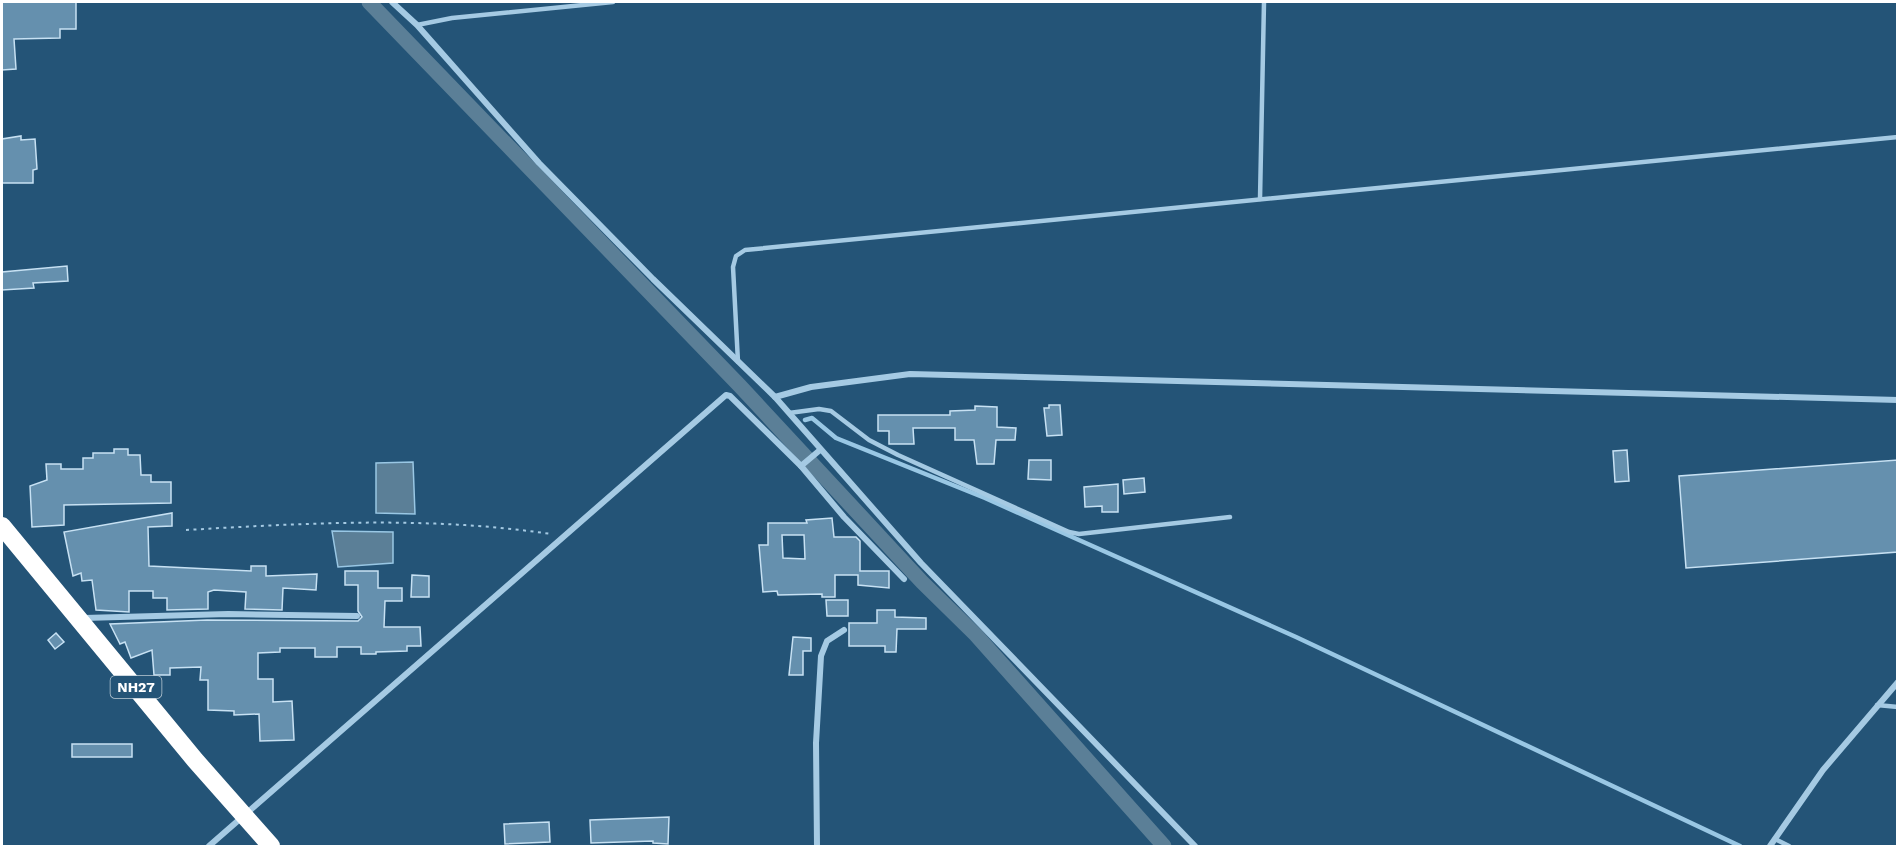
<svg xmlns="http://www.w3.org/2000/svg" width="1899" height="848" font-family="'Work Sans',sans-serif">
<rect width="100%" height="100%" fill="#245477"/>
<g fill="#5b7f97" stroke="#99c7e4" stroke-width="1.5">
<path d="M 413,462 L 415,514 L 376,513 L 376,463 Z"/>
<path d="M 332,531 L 393,532 L 393,563 L 338,567 Z"/>
</g>
<g fill="none" stroke-linecap="round" stroke-linejoin="round">
<path stroke="#99c7e4" stroke-width="4.5" d="M 805,420 L 812,418 L 836,438 L 985,498 L 1296,637 L 1740,846"/>
<path stroke="#5b7f97" stroke-width="15" d="M 369,2 L 740,386 L 922,582 L 976,635 L 1164,846"/>
</g>
<g fill="#6590ae" stroke="#c7e1f3" stroke-width="1.5" fill-rule="evenodd">
<path d="M 2,2 L 76,2 L 76,29 L 60,29 L 60,38 L 14,39 L 16,69 L 2,70 Z"/>
<path d="M 21,136 L 21,140 L 35,139 L 37,169 L 33,170 L 33,183 L 2,183 L 2,139 Z"/>
<path d="M 67,266 L 68,281 L 33,283 L 34,288 L 2,290 L 2,272 Z"/>
<path d="M 1049,405 L 1060,405 L 1062,435 L 1047,436 L 1044,408 L 1049,408 Z"/>
<path d="M 975,406 L 997,407 L 997,427 L 1016,428 L 1015,440 L 996,440 L 994,464 L 977,464 L 974,440 L 955,440 L 955,428 L 913,428 L 914,444 L 889,444 L 889,431 L 878,431 L 878,415 L 950,415 L 950,411 L 975,410 Z"/>
<path d="M 114,449 L 128,449 L 128,455 L 140,455 L 141,475 L 151,475 L 151,482 L 171,482 L 171,503 L 64,505 L 64,525 L 32,527 L 30,486 L 47,480 L 46,464 L 61,464 L 61,469 L 83,469 L 83,458 L 93,458 L 93,453 L 114,453 Z"/>
<path d="M 1627,450 L 1629,481 L 1615,482 L 1613,451 Z"/>
<path d="M 1029,460 L 1051,460 L 1051,480 L 1028,479 Z"/>
<path d="M 1898,460 L 1898,552 L 1686,568 L 1679,476 Z"/>
<path d="M 1144,478 L 1145,492 L 1124,494 L 1123,480 Z"/>
<path d="M 1118,484 L 1118,512 L 1102,512 L 1102,506 L 1085,507 L 1084,487 Z"/>
<path d="M 172,513 L 172,526 L 148,527 L 149,566 L 251,571 L 251,566 L 266,566 L 266,576 L 317,574 L 316,590 L 283,588 L 282,610 L 245,609 L 246,592 L 214,590 L 208,592 L 208,609 L 167,610 L 167,598 L 153,598 L 153,591 L 129,591 L 129,612 L 96,610 L 92,580 L 82,581 L 81,573 L 73,576 L 64,532 Z"/>
<path d="M 832,518 L 834,537 L 856,537 L 860,541 L 860,571 L 889,571 L 889,588 L 858,585 L 858,575 L 835,575 L 835,597 L 822,597 L 822,594 L 778,595 L 777,591 L 763,592 L 759,545 L 768,545 L 768,523 L 807,523 L 806,520 ZM 782,535 L 804,535 L 805,559 L 783,558 Z"/>
<path d="M 345,571 L 378,571 L 378,588 L 402,588 L 402,601 L 385,601 L 384,627 L 420,627 L 421,646 L 407,646 L 407,651 L 376,652 L 376,654 L 361,654 L 361,647 L 337,647 L 337,657 L 315,657 L 315,648 L 280,648 L 280,652 L 258,653 L 258,679 L 273,679 L 273,702 L 292,701 L 294,740 L 260,741 L 259,714 L 234,715 L 234,711 L 208,710 L 208,680 L 200,680 L 201,667 L 170,668 L 170,675 L 154,675 L 152,650 L 131,658 L 125,642 L 120,644 L 110,624 L 207,620 L 358,621 L 362,617 L 358,611 L 358,585 L 345,585 Z"/>
<path d="M 412,575 L 429,576 L 429,597 L 411,597 Z"/>
<path d="M 826,600 L 848,600 L 848,616 L 827,616 Z"/>
<path d="M 877,610 L 895,610 L 895,617 L 926,618 L 926,629 L 897,629 L 896,652 L 885,652 L 885,646 L 849,646 L 849,623 L 877,623 Z"/>
<path d="M 56,633 L 64,642 L 55,649 L 48,640 Z"/>
<path d="M 793,637 L 811,638 L 811,651 L 803,651 L 803,675 L 789,675 Z"/>
<rect x="72" y="744" width="60" height="13"/>
<path d="M 669,817 L 668,844 L 653,843 L 653,841 L 591,843 L 590,820 Z"/>
<path d="M 549,822 L 550,842 L 505,844 L 504,824 Z"/>
</g>
<g fill="none" stroke-linecap="round" stroke-linejoin="round">
<path stroke="#a5cae3" stroke-width="2" stroke-dasharray="3 4.5" stroke-linecap="butt" d="M 186,530 C 307,523 430,516 551,534"/>
<g stroke="#a5cae3" stroke-width="4.5">
<path d="M 417,25 L 452,18 L 613,2"/>
<path d="M 1260,199 L 1264,2"/>
<path d="M 738,362 L 733,267 L 736,256 L 745,250 L 1898,137"/>
<path d="M 789,413 L 819,409 L 831,411 L 869,440 L 898,455 L 1069,532 L 1079,534 L 1230,517"/>
<path d="M 1877,705 L 1898,707"/>
<path d="M 1775,839 L 1789,846"/>
</g>
<g stroke="#a5cae3" stroke-width="6">
<path d="M 392,2 L 417,25 L 539,163 L 653,279 L 775,397 L 921,563 L 1195,846"/>
<path d="M 775,397 L 811,387 L 910,374 L 1898,400"/>
<path d="M 801,466 L 820,450"/>
<path d="M 84,618 L 228,614 L 357,616"/>
<path d="M 209,846 L 726,395 L 730,396 L 801,466 L 844,517 L 904,579"/>
<path d="M 817,846 L 816,743 L 821,656 L 827,641 L 844,630"/>
<path d="M 1770,846 L 1823,770 L 1898,682"/>
</g>
<path stroke="#fff" stroke-width="18" d="M 2,526 L 195,760 L 271,846"/>
</g>
<g text-anchor="middle" dominant-baseline="central" stroke-width="6" stroke-linejoin="round" paint-order="stroke">
<rect fill="#245477" stroke="#bdccd6" stroke-width="1.5" x="110.5" y="676" width="51" height="22" rx="4.5"/>
<g font-size="14" font-weight="bold" fill="#fff">
<text x="136" y="687">NH27</text>
</g>
</g>
<rect width="1899" height="848" fill="none" stroke="#ffffff" stroke-width="6"/>
</svg>
